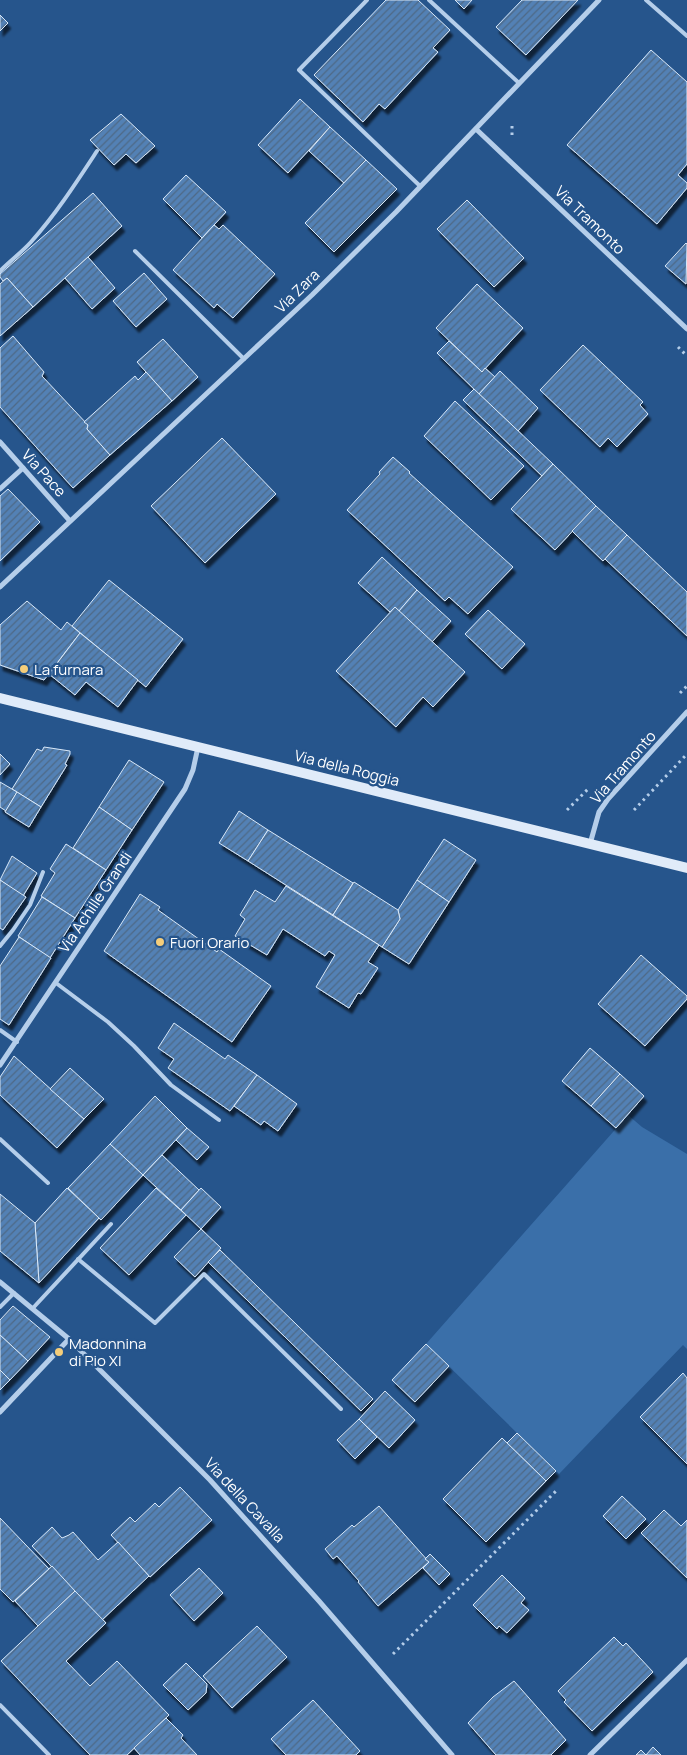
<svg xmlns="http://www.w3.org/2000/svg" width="687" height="1755" font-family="Manrope,sans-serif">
<defs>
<pattern id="building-hatch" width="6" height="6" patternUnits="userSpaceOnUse" patternTransform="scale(1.25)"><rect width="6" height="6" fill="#5281b5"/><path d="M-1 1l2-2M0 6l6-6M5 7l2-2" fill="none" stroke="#4f6986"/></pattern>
<filter id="shadow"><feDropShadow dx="3" dy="5.5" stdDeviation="1" flood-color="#0009"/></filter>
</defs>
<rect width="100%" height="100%" fill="#26558c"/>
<path fill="#3a6fa9" d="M 628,1115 L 642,1127 L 687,1154 L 687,1349 L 683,1345 L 559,1474 L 426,1344 Z"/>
<g fill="url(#building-hatch)" stroke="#d9e8f8" filter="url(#shadow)">
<path d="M 386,0 L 418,0 L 450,30 L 433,48 L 438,52 L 385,109 L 379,104 L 363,122 L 314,75 Z"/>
<path d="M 455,0 L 472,0 L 464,9 Z"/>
<path d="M 522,0 L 578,0 L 526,55 L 496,27 Z"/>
<path d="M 0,15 L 8,23 L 0,31 Z"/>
<path d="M 651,50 L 687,82 L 687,164 L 678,175 L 687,183 L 687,188 L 657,224 L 567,145 Z"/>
<path d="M 300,99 L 330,127 L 288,173 L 258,145 Z"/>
<path d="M 121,114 L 155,146 L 136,163 L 126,154 L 114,165 L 90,140 Z"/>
<path d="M 330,127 L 366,160 L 344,183 L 309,151 Z"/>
<path d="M 366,160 L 397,189 L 334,252 L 305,223 Z"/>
<path d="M 186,175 L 226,212 L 202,238 L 163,199 Z"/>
<path d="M 93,193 L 122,226 L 33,307 L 7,278 L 3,281 L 0,277 L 0,274 Z"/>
<path d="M 467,200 L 524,258 L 494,287 L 437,229 Z"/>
<path d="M 214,225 L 219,229 L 223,225 L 275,274 L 233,318 L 217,304 L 214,308 L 173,270 Z"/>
<path d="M 686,243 L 687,244 L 686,284 L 665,266 Z"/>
<path d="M 88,257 L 115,288 L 92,309 L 65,278 Z"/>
<path d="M 144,273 L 167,299 L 136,327 L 113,301 Z"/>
<path d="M 7,278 L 33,307 L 0,336 L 0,284 Z"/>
<path d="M 477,284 L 523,328 L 482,372 L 436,328 Z"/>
<path d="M 13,336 L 44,372 L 42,376 L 88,425 L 87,429 L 110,455 L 73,488 L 0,407 L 0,348 Z"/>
<path d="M 163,339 L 198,377 L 172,401 L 137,362 Z"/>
<path d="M 449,341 L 482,372 L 485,368 L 495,377 L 479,394 L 437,353 Z"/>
<path d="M 583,345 L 643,402 L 640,405 L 648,414 L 617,447 L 608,438 L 600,447 L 540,390 Z"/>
<path d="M 500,371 L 538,408 L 518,431 L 479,394 Z"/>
<path d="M 146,372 L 172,401 L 110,455 L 87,429 L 88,425 L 84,422 L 135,376 L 138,380 Z"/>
<path d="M 474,389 L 553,464 L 542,476 L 463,400 Z"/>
<path d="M 455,401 L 524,466 L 491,500 L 424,436 Z"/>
<path d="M 222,438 L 276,494 L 205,563 L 151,506 Z"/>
<path d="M 393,457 L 410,472 L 409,473 L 513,567 L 468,614 L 449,597 L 445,601 L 347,510 L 380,474 L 379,472 Z"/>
<path d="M 553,464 L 596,506 L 555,550 L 511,509 Z"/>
<path d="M 8,489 L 40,522 L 0,561 L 0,496 Z"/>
<path d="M 596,506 L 627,535 L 603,561 L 572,531 Z"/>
<path d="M 627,535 L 687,592 L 687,636 L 605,559 Z"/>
<path d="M 382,557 L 417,590 L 399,611 L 395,607 L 390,612 L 358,583 Z"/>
<path d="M 109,580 L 183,639 L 146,687 L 72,626 Z"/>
<path d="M 417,590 L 451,621 L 432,642 L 399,611 Z"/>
<path d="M 27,601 L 61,630 L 67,622 L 80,633 L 44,680 L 0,665 L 0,625 Z"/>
<path d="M 395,607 L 465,672 L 433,707 L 423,697 L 396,727 L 336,671 Z"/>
<path d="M 488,610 L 525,644 L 502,669 L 465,634 Z"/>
<path d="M 80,633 L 138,680 L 118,707 L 86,682 L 75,695 L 49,674 Z"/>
<path d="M 44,747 L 70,751 L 70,754 L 65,764 L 67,765 L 41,807 L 12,789 L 37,749 L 42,751 Z"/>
<path d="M 0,754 L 10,764 L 0,775 Z"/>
<path d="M 129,760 L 164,782 L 132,830 L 99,807 Z"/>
<path d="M 0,782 L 17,792 L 6,811 L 0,807 Z"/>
<path d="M 17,792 L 41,807 L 29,827 L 5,812 Z"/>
<path d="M 99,807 L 132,830 L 106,870 L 73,848 Z"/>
<path d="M 239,811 L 268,830 L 248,861 L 219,843 Z"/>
<path d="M 268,830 L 353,883 L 333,915 L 248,861 Z"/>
<path d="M 444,839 L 476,860 L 449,902 L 417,880 Z"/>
<path d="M 66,844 L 106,870 L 75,918 L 41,896 L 55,873 L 50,869 Z"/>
<path d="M 12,856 L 37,873 L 23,896 L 0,880 Z"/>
<path d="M 0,880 L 26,897 L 3,930 L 0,928 Z"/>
<path d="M 417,880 L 449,902 L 409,964 L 382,947 L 400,919 L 398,910 Z"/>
<path d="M 354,882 L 398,910 L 400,919 L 382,947 L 333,915 Z"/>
<path d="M 286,886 L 379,945 L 368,962 L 378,968 L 361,994 L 358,993 L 349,1008 L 316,987 L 335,955 L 329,951 L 325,956 L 283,929 L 267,955 L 235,936 L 245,919 L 240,915 L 255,890 L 275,902 Z"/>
<path d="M 140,894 L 160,907 L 158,910 L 217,952 L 219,949 L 271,986 L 232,1042 L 104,951 Z"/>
<path d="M 42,897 L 75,918 L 50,958 L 18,936 Z"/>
<path d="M 19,937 L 51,958 L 9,1025 L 0,1019 L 0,966 Z"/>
<path d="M 641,955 L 687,996 L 687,999 L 645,1046 L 598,1004 Z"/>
<path d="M 174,1023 L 225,1059 L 228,1055 L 257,1075 L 230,1111 L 168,1068 L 174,1059 L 158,1048 Z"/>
<path d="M 590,1048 L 620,1074 L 591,1106 L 562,1081 Z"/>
<path d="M 14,1056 L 84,1119 L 57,1148 L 0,1095 L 0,1077 Z"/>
<path d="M 70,1068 L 104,1099 L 84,1119 L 50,1089 Z"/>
<path d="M 620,1074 L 644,1096 L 616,1128 L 591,1106 Z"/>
<path d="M 257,1075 L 297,1104 L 278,1131 L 264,1121 L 261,1125 L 234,1106 Z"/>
<path d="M 155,1096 L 187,1128 L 143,1175 L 110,1144 Z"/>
<path d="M 187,1128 L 209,1147 L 197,1160 L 176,1140 Z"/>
<path d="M 110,1144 L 143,1175 L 101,1220 L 68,1188 Z"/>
<path d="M 162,1155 L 199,1190 L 181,1210 L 143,1175 Z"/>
<path d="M 67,1188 L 99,1218 L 39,1283 L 35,1223 Z"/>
<path d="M 156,1188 L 186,1215 L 129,1275 L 100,1248 Z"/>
<path d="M 201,1188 L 221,1207 L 201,1229 L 181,1210 Z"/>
<path d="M 0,1194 L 35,1223 L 39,1283 L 0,1251 Z"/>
<path d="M 201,1229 L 221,1248 L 195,1277 L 174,1257 Z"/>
<path d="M 220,1250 L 373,1399 L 361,1411 L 208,1262 Z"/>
<path d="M 13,1306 L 50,1337 L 28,1361 L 0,1335 L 0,1320 Z"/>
<path d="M 0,1335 L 28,1361 L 10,1380 L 0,1370 Z"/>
<path d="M 426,1344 L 449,1366 L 415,1402 L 392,1380 Z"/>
<path d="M 0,1370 L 10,1380 L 0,1390 Z"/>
<path d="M 683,1373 L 687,1378 L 687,1464 L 640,1417 Z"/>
<path d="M 385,1391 L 415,1420 L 389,1448 L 359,1419 Z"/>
<path d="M 359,1419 L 377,1437 L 355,1459 L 337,1440 Z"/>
<path d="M 517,1433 L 556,1471 L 546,1481 L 507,1443 Z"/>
<path d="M 502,1438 L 546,1481 L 486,1542 L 443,1499 Z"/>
<path d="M 180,1487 L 212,1520 L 150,1577 L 111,1535 L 130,1517 L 135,1522 L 155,1503 L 159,1507 Z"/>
<path d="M 622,1496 L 646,1519 L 626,1539 L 603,1516 Z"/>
<path d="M 379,1506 L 429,1562 L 378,1606 L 358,1582 L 359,1581 L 337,1556 L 333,1559 L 325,1549 L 352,1525 L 354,1527 Z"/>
<path d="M 664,1510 L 681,1526 L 687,1520 L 687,1578 L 641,1533 Z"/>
<path d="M 0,1518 L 49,1569 L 13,1602 L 0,1589 Z"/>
<path d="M 52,1527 L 62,1538 L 69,1535 L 73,1532 L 98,1560 L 118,1542 L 149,1576 L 102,1620 L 32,1546 Z"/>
<path d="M 430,1554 L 450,1574 L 439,1585 L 423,1568 L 429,1562 L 425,1559 Z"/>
<path d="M 52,1566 L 75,1591 L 38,1626 L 15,1601 Z"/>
<path d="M 199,1568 L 223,1593 L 194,1621 L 170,1595 Z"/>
<path d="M 502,1575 L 525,1598 L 521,1603 L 529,1610 L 507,1633 L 499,1626 L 497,1629 L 473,1605 Z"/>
<path d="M 75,1591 L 106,1623 L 66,1661 L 90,1686 L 117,1661 L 169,1715 L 127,1755 L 90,1755 L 1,1661 Z"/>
<path d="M 257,1626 L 287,1657 L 232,1708 L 203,1676 Z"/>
<path d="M 614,1637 L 623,1646 L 626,1643 L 653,1672 L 592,1731 L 564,1702 L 566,1700 L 558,1691 Z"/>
<path d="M 186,1663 L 207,1684 L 206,1693 L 188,1710 L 163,1685 Z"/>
<path d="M 514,1681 L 566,1740 L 551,1755 L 496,1755 L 468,1723 L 493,1697 Z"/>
<path d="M 313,1700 L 360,1751 L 356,1755 L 286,1755 L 271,1739 Z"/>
<path d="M 166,1718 L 183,1735 L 181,1738 L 197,1755 L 140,1755 L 134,1748 Z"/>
<path d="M 653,1747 L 661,1755 L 636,1755 L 641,1750 L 646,1755 Z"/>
</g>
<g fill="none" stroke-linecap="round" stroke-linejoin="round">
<g stroke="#b5ceea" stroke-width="3" stroke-dasharray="2.5 4" stroke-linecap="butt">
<path d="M 512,135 L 512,123"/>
<path d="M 678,347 L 687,356"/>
<path d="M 680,693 L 687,686"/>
<path d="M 567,810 L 588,789"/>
<path d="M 634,810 L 687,754"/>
<path d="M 393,1654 L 556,1491"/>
</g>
<g stroke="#b5ceea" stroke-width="4">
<path d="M 367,0 L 299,70 L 420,186"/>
<path d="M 429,0 L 519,83"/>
<path d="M 646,0 L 687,36"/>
<path d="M 135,251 L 244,359"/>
<path d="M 0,271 C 10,261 22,252 31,242 C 56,214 76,183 97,151"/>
<path d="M 0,946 L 13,930 L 30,905 L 43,872"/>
<path d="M 56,983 L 108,1022 L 134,1046 L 171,1085 L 219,1120"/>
<path d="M 0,1030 L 17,1042"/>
<path d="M 0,1139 L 48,1183"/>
<path d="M 78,1259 L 155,1323 L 204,1274 L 341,1409"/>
<path d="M 0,1307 L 14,1293"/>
<path d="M 33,1308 L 111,1224"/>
<path d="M 0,1705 L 49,1755"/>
</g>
<g stroke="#b5ceea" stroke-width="5">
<path d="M 476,129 L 687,329"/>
<path d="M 0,442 L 70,521"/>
<path d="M 0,489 L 23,468"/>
<path d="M 0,587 L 312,295 L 396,212 L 599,0"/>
<path d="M 590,844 L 599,812 L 608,799 L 687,712"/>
<path d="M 0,1065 L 185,789 L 193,770 L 198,747"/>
<path d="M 0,1282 L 69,1339 L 210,1480 L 319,1601 L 452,1755"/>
<path d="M 0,1412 L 69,1339"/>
<path d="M 590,1755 L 687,1660"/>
</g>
<path stroke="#e0ebf9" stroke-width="10" d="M 0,698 L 687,868"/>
</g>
<g fill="#f4cd7a" stroke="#26558c" stroke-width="2">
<circle cx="24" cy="669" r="5"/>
<circle cx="160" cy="942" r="5"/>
<circle cx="59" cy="1352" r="5"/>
</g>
<g text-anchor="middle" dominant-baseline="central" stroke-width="4.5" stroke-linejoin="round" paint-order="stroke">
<g font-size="15" fill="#fff" stroke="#26558c">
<text transform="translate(590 220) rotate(44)">Via Tramonto</text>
<text transform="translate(297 291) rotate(-44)">Via Zara</text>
<text transform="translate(44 473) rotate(48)">Via Pace</text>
<text transform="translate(623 767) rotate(-49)">Via Tramonto</text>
<text transform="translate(347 768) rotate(14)">Via della Roggia</text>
<text transform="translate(95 902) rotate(-56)">Via Achille Grandi</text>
<text transform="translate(245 1500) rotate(47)">Via della Cavalla</text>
</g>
<g font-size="15" fill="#fff" stroke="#26558c" text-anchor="start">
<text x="34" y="669">La furnara</text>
<text x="170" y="942">Fuori Orario</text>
<text x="69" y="1343">Madonnina<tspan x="69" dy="17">di Pio XI</tspan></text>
</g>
</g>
</svg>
